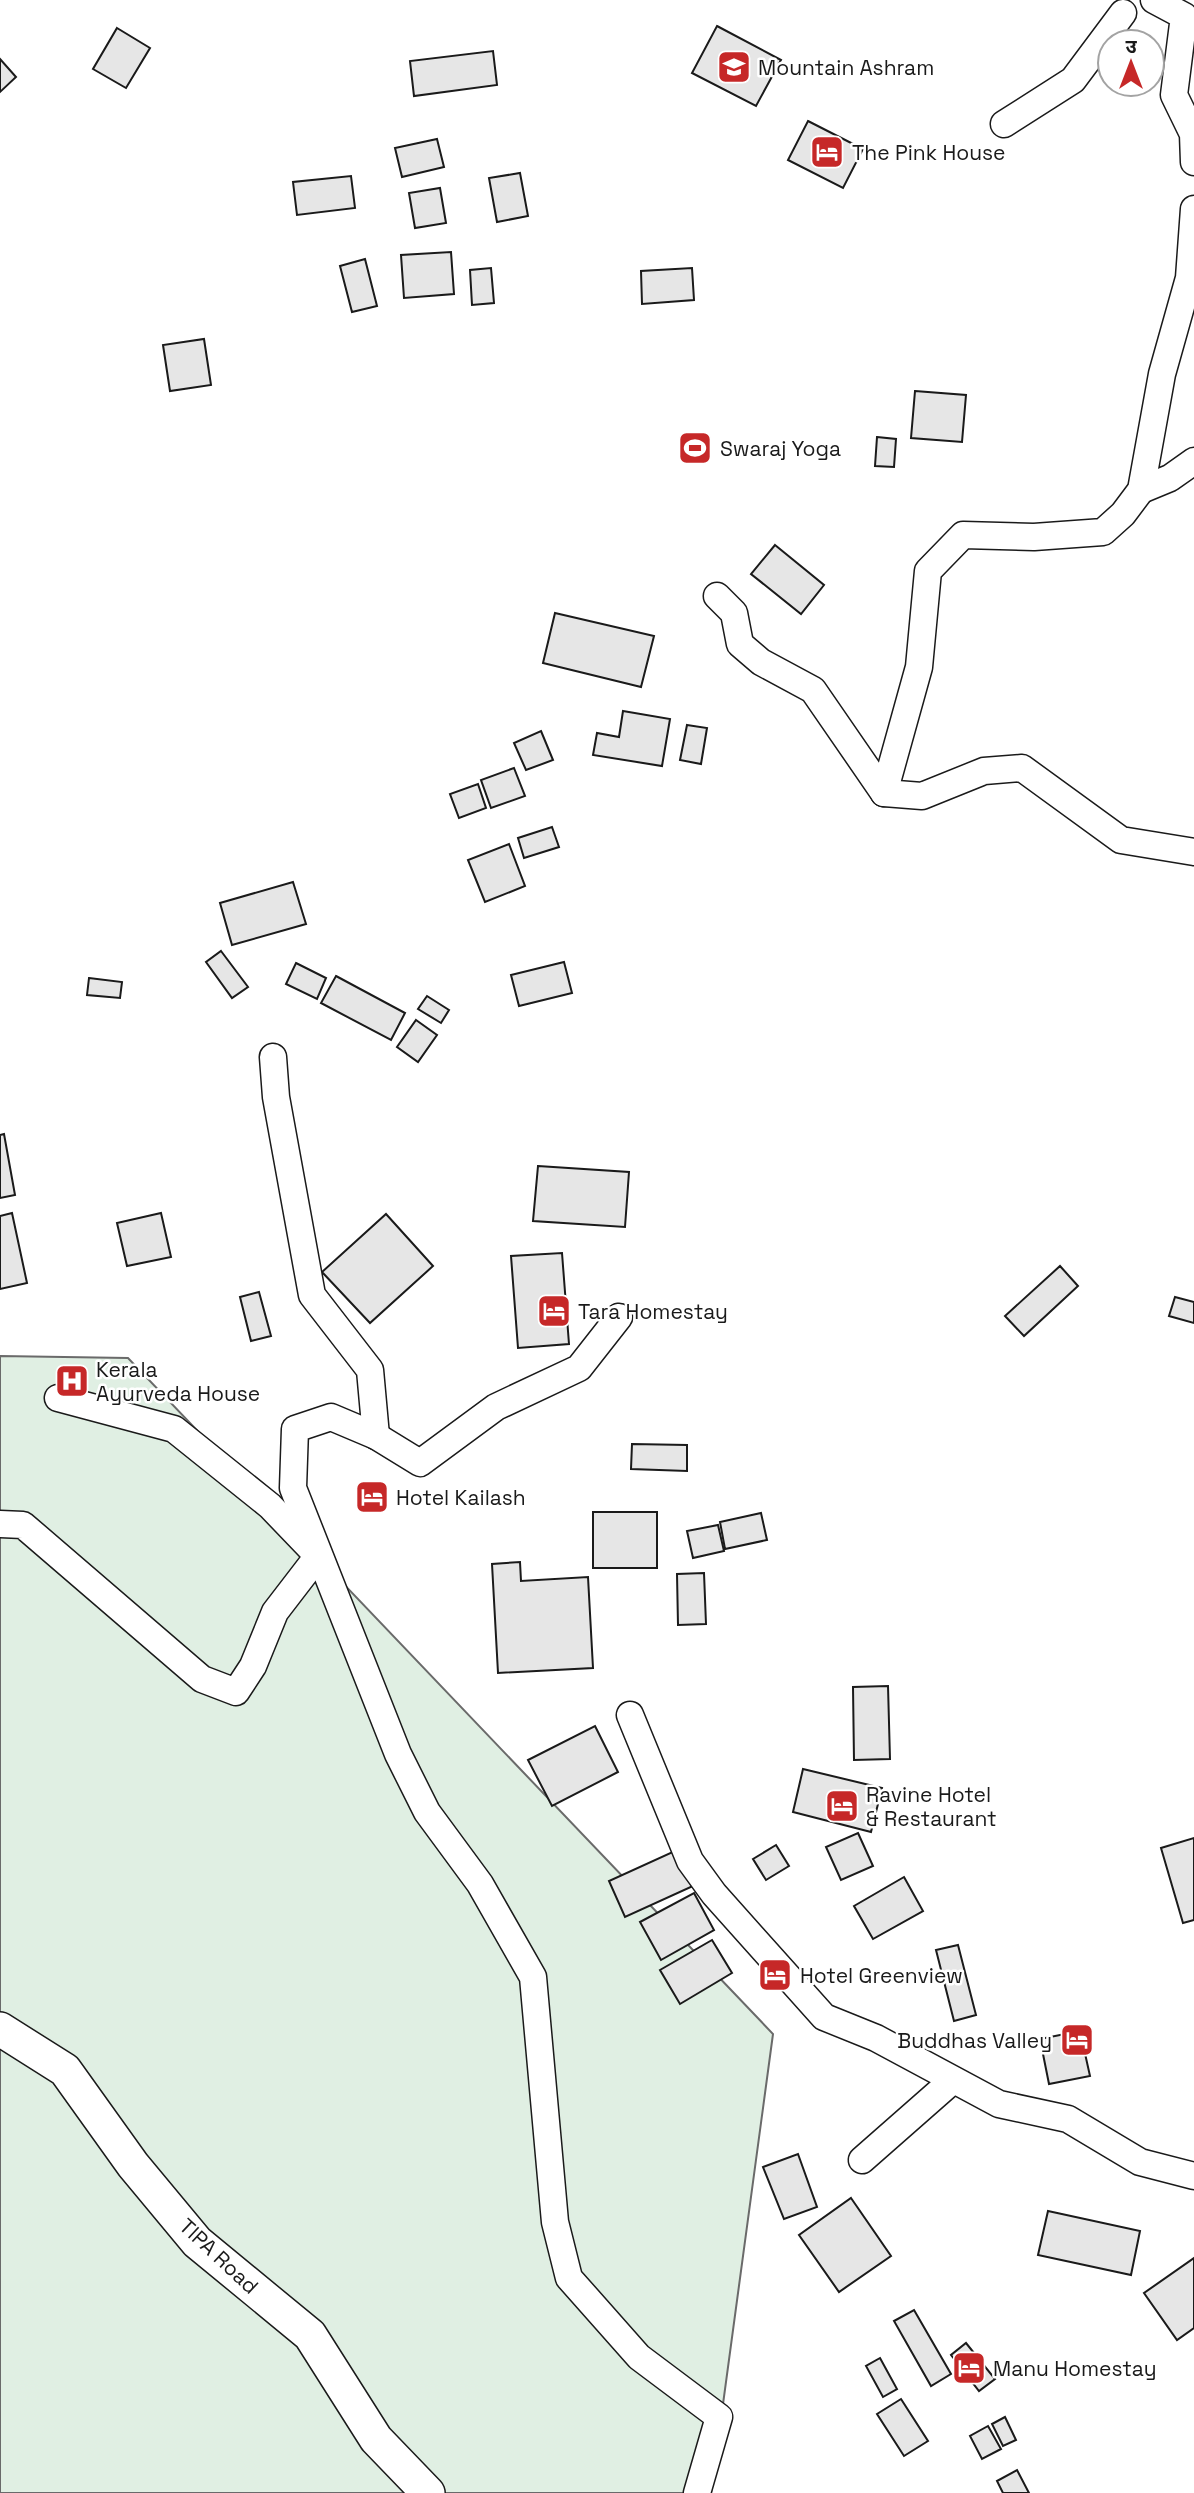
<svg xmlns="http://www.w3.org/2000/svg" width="1194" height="2493" font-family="'Space Grotesk','Noto Sans Devanagari',sans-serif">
<rect width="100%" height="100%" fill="#fff"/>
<path fill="#e0efe3" stroke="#6a6a6a" stroke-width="2" d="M 0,1356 L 128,1358 L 773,2034 L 711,2493 L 0,2493 Z"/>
<g fill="#e6e6e6" stroke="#1a1a1a" stroke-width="2">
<path d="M 717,26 L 781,60 L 756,106 L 692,73 Z"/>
<path d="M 117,28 L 150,48 L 126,88 L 93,69 Z"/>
<path d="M 493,51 L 497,85 L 414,96 L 410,61 Z"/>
<path d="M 0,59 L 16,77 L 0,92 Z"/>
<path d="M 808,121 L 863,149 L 843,188 L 788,160 Z"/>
<path d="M 437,139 L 444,167 L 402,177 L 395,148 Z"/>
<path d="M 520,173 L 528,216 L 497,222 L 489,178 Z"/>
<path d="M 351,176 L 355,208 L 297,215 L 293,182 Z"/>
<path d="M 440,188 L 446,223 L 415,228 L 409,193 Z"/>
<path d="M 451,252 L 454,294 L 404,298 L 401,255 Z"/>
<path d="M 365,259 L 377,306 L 352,312 L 340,266 Z"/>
<path d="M 491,268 L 494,303 L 472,305 L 470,270 Z"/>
<path d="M 692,268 L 694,300 L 642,304 L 641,271 Z"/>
<path d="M 204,339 L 211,385 L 170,391 L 163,345 Z"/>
<path d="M 915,391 L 966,395 L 962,442 L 911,438 Z"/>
<path d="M 877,437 L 896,439 L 894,467 L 875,466 Z"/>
<path d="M 775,545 L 824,585 L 801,614 L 751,574 Z"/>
<path d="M 555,613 L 654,636 L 641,687 L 543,663 Z"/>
<path d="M 623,711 L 670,719 L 662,766 L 593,755 L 597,733 L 619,737 Z"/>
<path d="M 687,725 L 707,728 L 701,764 L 680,760 Z"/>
<path d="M 541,731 L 553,760 L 526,770 L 514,743 Z"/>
<path d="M 514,768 L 525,796 L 491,808 L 481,780 Z"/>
<path d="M 478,784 L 486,808 L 459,818 L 450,794 Z"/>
<path d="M 552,827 L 559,847 L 524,858 L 518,838 Z"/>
<path d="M 509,844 L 525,886 L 485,902 L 468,860 Z"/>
<path d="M 293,882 L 306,924 L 232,945 L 220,903 Z"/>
<path d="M 221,951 L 248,987 L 232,998 L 206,962 Z"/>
<path d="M 564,962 L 572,993 L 519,1006 L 511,975 Z"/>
<path d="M 296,963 L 326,978 L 317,999 L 286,984 Z"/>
<path d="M 336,976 L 405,1013 L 391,1040 L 321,1003 Z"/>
<path d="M 89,978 L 122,982 L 120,998 L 87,995 Z"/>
<path d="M 427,996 L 449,1010 L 441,1023 L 418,1009 Z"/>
<path d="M 416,1020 L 437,1035 L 418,1062 L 397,1047 Z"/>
<path d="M 4,1134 L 15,1195 L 0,1198 L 0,1135 Z"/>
<path d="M 538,1166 L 629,1172 L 625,1227 L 533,1221 Z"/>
<path d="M 12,1213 L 27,1283 L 0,1289 L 0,1216 Z"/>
<path d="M 161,1213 L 171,1257 L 127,1266 L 117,1223 Z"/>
<path d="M 386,1214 L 433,1266 L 370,1323 L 322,1272 Z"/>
<path d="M 562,1253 L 569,1344 L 518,1348 L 511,1256 Z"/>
<path d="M 1060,1266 L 1078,1286 L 1024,1336 L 1005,1316 Z"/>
<path d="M 259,1292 L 271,1336 L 251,1341 L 240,1297 Z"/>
<path d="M 1175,1297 L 1194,1302 L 1194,1323 L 1169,1316 Z"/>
<path d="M 632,1444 L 687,1445 L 687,1471 L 631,1469 Z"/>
<rect x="593" y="1512" width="64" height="56"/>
<path d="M 761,1513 L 767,1540 L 725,1549 L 720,1522 Z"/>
<path d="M 718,1525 L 724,1551 L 693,1558 L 687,1531 Z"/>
<path d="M 520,1562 L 521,1581 L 588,1577 L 593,1668 L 498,1673 L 492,1564 Z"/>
<path d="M 704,1573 L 706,1624 L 678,1625 L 677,1574 Z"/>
<path d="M 888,1686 L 890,1759 L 854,1760 L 853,1687 Z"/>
<path d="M 595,1726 L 618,1772 L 552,1806 L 528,1760 Z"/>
<path d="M 803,1769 L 882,1788 L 871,1832 L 793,1812 Z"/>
<path d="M 858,1833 L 873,1866 L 841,1880 L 826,1847 Z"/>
<path d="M 1194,1838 L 1194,1920 L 1183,1923 L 1161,1848 Z"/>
<path d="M 776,1845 L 789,1866 L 766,1880 L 753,1859 Z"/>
<path d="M 677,1850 L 693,1886 L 625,1917 L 609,1881 Z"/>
<path d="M 904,1877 L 923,1911 L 873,1939 L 854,1906 Z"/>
<path d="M 694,1893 L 714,1930 L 661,1960 L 640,1922 Z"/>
<path d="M 712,1940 L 732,1973 L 680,2004 L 660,1970 Z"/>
<path d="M 958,1945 L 976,2015 L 954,2021 L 936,1950 Z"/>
<path d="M 1080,2031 L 1090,2076 L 1049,2084 L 1040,2039 Z"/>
<path d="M 798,2154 L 817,2207 L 784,2219 L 763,2167 Z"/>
<path d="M 851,2198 L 891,2256 L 839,2292 L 799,2235 Z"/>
<path d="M 1048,2211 L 1140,2231 L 1131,2275 L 1038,2255 Z"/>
<path d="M 1194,2258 L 1194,2328 L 1177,2340 L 1144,2293 Z"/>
<path d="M 914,2310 L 951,2374 L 931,2386 L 894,2321 Z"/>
<path d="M 966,2343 L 995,2379 L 979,2391 L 951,2355 Z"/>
<path d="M 880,2358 L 897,2389 L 883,2397 L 866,2366 Z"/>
<path d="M 901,2399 L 928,2441 L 904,2456 L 877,2414 Z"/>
<path d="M 1005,2417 L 1016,2440 L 1003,2446 L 992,2424 Z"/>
<path d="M 988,2426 L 1001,2449 L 982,2459 L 970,2436 Z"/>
<path d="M 1017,2470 L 1029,2493 L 1003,2493 L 997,2481 Z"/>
</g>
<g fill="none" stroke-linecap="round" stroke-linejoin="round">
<defs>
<g id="minor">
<path d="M 1154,0 L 1184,16 L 1174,95 L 1193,134 L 1194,162"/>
<path d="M 1004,124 L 1073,80 L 1123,13"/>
<path d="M 1194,209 L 1189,278 L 1162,374 L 1141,490 L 1123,514 L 1103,532 L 1034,537 L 963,535 L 928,571 L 919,667 L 884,793 L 922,796 L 984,771 L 1022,768 L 1121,840 L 1194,852"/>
<path d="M 1141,490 L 1170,478 L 1194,461"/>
<path d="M 717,596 L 734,613 L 740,644 L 761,662 L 813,690 L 884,793"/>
<path d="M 273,1057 L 276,1097 L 312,1295 L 370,1370 L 376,1436"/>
<path d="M 619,1317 L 579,1368 L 496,1407 L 420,1463 L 376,1436 L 331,1417 L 295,1429 L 293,1488 L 398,1754 L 427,1812 L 480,1884 L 533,1977 L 555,2222 L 569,2278 L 639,2357 L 719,2417 L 697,2493"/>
<path d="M 0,1524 L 23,1525 L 202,1679 L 236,1692 L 253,1666 L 275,1612 L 318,1556 L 270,1506 L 174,1429 L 58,1398"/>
<path d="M 630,1715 L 690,1861 L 714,1894 L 824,2017 L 876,2038 L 999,2104 L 1068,2119 L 1140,2162 L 1194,2176"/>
<path d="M 862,2160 L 953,2080"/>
</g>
<path id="tertiary" d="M 0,2029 L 65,2070 L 133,2165 L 197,2242 L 310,2335 L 376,2439 L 428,2493"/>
</defs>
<use href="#minor" stroke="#1a1a1a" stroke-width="29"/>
<use href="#tertiary" stroke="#1a1a1a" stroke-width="36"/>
<use href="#minor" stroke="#fff" stroke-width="26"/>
<use href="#tertiary" stroke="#fff" stroke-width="33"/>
</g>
<defs>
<symbol id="school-square" viewBox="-11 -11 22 22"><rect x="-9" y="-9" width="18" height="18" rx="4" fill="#c62828" stroke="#fff"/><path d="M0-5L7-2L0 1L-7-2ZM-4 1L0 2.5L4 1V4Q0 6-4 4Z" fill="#fff"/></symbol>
<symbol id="hotel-square" viewBox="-11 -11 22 22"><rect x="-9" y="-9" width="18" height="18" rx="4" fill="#c62828" stroke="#fff"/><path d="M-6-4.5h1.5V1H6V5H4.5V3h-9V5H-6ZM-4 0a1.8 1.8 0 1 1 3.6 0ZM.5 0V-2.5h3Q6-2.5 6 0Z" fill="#fff"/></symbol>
<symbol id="stadium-square" viewBox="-11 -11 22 22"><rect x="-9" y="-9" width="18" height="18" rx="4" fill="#c62828" stroke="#fff"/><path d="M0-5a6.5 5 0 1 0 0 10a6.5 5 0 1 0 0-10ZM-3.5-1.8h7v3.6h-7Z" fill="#fff"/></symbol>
<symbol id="hospital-square" viewBox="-11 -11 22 22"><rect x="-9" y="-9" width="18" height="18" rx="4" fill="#c62828" stroke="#fff"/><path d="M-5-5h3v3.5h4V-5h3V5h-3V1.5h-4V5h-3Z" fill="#fff"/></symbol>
</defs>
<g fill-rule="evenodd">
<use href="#school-square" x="715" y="48" width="38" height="38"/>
<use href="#hotel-square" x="808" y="133" width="38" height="38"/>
<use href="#stadium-square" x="676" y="429" width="38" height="38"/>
<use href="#hotel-square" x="535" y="1292" width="38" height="38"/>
<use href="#hospital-square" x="53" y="1362" width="38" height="38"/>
<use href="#hotel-square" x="353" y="1478" width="38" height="38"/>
<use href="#hotel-square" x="823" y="1787" width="38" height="38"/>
<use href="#hotel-square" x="756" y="1956" width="38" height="38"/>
<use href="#hotel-square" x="1058" y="2021" width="38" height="38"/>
<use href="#hotel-square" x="950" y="2349" width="38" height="38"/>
</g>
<g text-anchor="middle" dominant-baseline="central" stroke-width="5" stroke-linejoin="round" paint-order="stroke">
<g font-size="21" fill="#1a1a1a" stroke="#fff" text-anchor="start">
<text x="758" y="67">Mountain Ashram</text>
<text x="852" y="152">The Pink House</text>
<text x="720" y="448">Swaraj Yoga</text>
<text x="578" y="1311">Tara Homestay</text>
<text x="96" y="1369">Kerala<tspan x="96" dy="24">Ayurveda House</tspan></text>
<text x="396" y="1497">Hotel Kailash</text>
<text x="866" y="1794">Ravine Hotel<tspan x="866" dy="24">&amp; Restaurant</tspan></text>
<text x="800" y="1975">Hotel Greenview</text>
<text x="1052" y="2040" text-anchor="end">Buddhas Valley</text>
<text x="993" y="2368">Manu Homestay</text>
</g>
<g font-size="21" fill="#1a1a1a" stroke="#fff">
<text transform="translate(219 2256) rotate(43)">TIPA Road</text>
</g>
</g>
<g transform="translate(1131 63)"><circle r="33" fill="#ffffff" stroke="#a3a3a3" stroke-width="2"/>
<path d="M0-5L12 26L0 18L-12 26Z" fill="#c62828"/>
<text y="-10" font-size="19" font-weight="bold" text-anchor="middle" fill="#1a1a1a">उ</text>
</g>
</svg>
